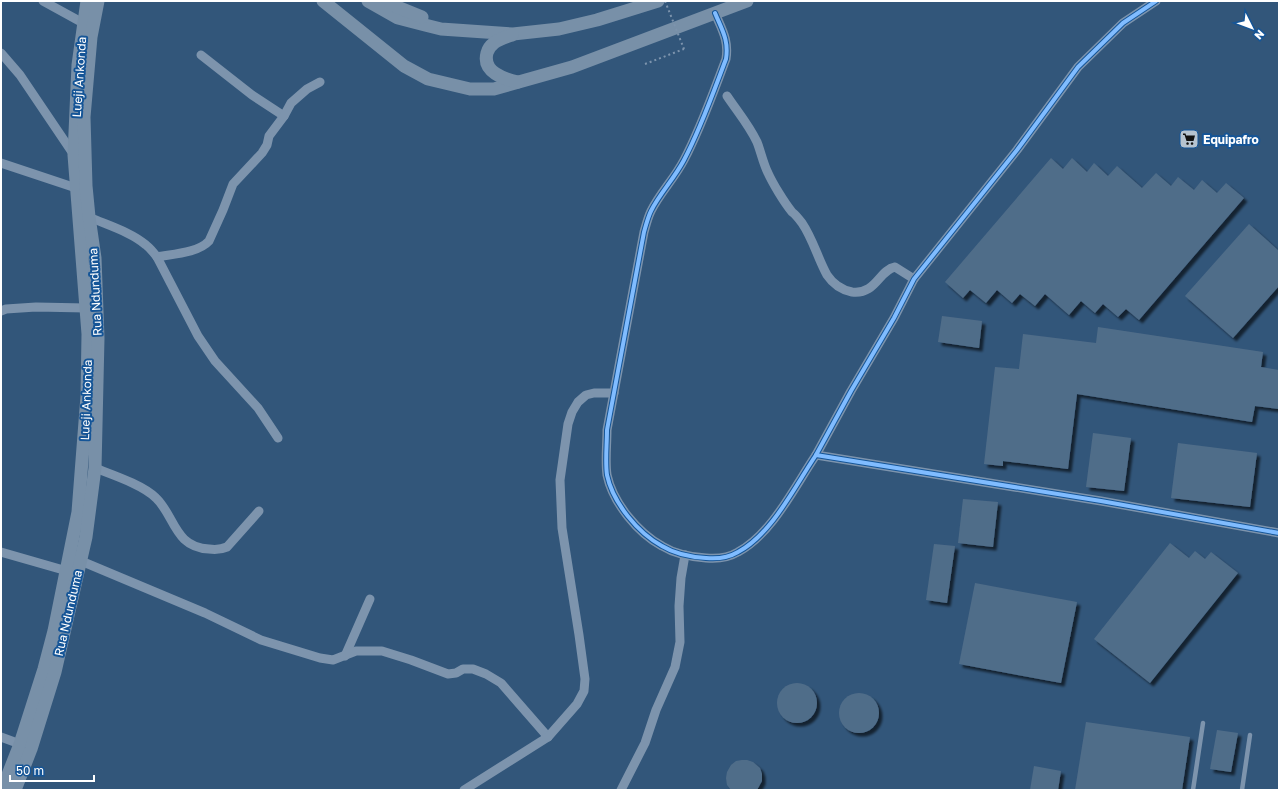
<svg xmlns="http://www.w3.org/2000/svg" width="1280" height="791" font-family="'Golos Text',sans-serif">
<defs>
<filter id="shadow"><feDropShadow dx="3.5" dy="3.5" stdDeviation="1" flood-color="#0009"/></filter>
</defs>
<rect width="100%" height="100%" fill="#32567a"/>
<g fill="#506d89" filter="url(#shadow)">
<path d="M 1051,158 L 1063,169 L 1072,158 L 1087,172 L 1094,163 L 1108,176 L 1117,166 L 1142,188 L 1156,173 L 1171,186 L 1178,177 L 1194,190 L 1202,180 L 1217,193 L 1226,183 L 1244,198 L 1139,320 L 1126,309 L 1118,317 L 1103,304 L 1095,313 L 1081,301 L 1069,315 L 1045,294 L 1035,306 L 1020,294 L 1012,303 L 997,290 L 986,303 L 970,290 L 963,298 L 945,282 Z"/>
<path d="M 1249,224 L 1279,251 L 1279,286 L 1233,338 L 1185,296 Z"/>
<path d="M 942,316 L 982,321 L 979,348 L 938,342 Z"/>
<path d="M 1098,327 L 1263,352 L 1261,367 L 1279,370 L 1279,409 L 1255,406 L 1252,422 L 1077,394 L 1068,469 L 1003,461 L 1003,466 L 984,464 L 995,367 L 1019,369 L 1023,334 L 1096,343 Z"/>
<path d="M 1093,433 L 1131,438 L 1124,491 L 1086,487 Z"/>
<path d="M 1178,443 L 1257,453 L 1250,507 L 1171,498 Z"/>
<path d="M 963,499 L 998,502 L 993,547 L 958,543 Z"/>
<path d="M 1170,543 L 1189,558 L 1195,551 L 1205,559 L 1211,552 L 1238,573 L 1150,683 L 1094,639 Z"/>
<path d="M 934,544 L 955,546 L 947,603 L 926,600 Z"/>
<path d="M 975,583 L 1077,602 L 1061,683 L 959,664 Z"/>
<circle cx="797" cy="703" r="20"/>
<circle cx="859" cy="713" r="20"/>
<path d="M 1086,722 L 1190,737 L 1182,790 L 1075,790 Z"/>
<path d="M 1217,730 L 1238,733 L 1231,772 L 1210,769 Z"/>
<path d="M 742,760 L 747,760 L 753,762 L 760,768 L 762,774 L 762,781 L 757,790 L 731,790 L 727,785 L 726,778 L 727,772 L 731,765 L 736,761 Z"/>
<path d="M 1034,766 L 1061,771 L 1058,790 L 1030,790 Z"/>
</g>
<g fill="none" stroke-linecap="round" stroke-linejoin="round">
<path stroke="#7d94ad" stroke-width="2" stroke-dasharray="2 3" stroke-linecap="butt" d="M 645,64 L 684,49"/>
<g stroke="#7d94ad" stroke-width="4.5">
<path d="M 1193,790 L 1203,723"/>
<path d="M 1242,790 L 1250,735"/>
</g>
<g stroke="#7d94ad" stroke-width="9">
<path d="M 43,1 L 83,23"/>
<path d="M 715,13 C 722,30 729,40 726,59 C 713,93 701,128 684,160 C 674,179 660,193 651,211 C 648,217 646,225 644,232 L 607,430 C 607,445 605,461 607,475 C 613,503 638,533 662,546 C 675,554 691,557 706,558 C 717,559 728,558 738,552 C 772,534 795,486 816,455 L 1101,501 L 1279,533"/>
<path d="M 1,53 L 20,75 L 74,155"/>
<path d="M 201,55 L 252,95 L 284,116"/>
<path d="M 727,96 C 737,111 749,125 757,142 C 761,152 763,163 768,173 C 773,184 784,202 792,212 C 796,215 799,219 802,223 C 813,239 818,259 827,275 C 833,284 842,290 852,292 C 876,295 879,270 895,267 L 914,279"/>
<path d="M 1,163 L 76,188"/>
<path d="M 89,217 C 107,225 131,232 146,245 C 150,248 154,253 157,257 L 198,336 L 215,361 L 258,408 L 278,438"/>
<path d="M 157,257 C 173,254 198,253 209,241 L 223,210 L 233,184 L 262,153 L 267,145 L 269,136 L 284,116 L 291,103 L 307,89 L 320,82"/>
<path d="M 1,311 L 6,309 L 36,307 L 86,308"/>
<path d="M 816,455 L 851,391 L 894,318 L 914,279 L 1017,150 L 1078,67 L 1123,23 L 1156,1"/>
<path d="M 95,468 C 113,475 143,485 156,498 C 175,516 174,547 209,549 C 216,550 220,550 227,547 L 259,511"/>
<path d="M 1,552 L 67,571"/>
<path d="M 81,561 L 205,613 L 261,640 L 320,658 L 333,660 L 356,651 L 382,651 L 411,660 L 448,674 L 456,673 L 463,669 L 473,669 L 486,674 L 501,683 L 548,737"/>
<path d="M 345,656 L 370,599"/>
<path d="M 1,737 L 20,744"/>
<path d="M 464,790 L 548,737 L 577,704 L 584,691 L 585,679 L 579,635 L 562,528 L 560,480 L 568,424 L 572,412 L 578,402 L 586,395 L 594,393 L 614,393"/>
<path d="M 621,790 L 645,743 L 656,710 L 675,667 L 680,642 L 679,606 L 681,578 L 685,555"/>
</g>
<g stroke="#7890a8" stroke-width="13">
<path d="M 323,1 L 404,66 L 428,79 L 470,89 L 494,89 L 572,67 L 747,1"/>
<path d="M 368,1 L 398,18 L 425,25 L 441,29 L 513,34 L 559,29 L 597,20 L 658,1"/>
<path d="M 388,1 L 395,6 L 422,17"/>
<path d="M 512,35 C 506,37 499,39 494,43 C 490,46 488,49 487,53 C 482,72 504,79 518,82"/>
<path d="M 2,790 L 20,744 L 44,669 L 54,631 L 78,512 L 87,396 L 88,334 L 74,155 L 78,65 L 87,1"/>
<path d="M 15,790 L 31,749 L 55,672 L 86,537 L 95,468 L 98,338 L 95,258 L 89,217 L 86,186 L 84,117 L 91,37 L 98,1"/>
</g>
<path stroke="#7d94ad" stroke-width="2" stroke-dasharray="2 3" stroke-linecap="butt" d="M 665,1 L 684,49"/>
<defs>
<g id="cycleway">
<path d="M 715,13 C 722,30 729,40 726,59 C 713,93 701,128 684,160 C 674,179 660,193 651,211 C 648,217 646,225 644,232 L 607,430 C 607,445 605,461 607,475 C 613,503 638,533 662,546 C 675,554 691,557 706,558 C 717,559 728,558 738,552 C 772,534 795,486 816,455 L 1101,501 L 1279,533"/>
<path d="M 816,455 L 851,391 L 894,318 L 914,279 L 1017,150 L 1078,67 L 1123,23 L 1156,1"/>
</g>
</defs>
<use href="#cycleway" stroke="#155597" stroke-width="6"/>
<use href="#cycleway" stroke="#80bcff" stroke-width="4"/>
</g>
<defs>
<symbol id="supermarket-square" viewBox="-11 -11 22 22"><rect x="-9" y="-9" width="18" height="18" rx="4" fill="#b7c4d0" stroke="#155597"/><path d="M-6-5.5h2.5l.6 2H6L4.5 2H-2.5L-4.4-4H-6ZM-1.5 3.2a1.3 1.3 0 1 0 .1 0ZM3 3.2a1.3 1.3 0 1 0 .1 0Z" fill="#111"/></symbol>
</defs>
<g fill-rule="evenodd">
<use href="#supermarket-square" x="1178" y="128" width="22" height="22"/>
</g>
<g text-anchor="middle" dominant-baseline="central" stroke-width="4" stroke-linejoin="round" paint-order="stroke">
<g font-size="12" fill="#fff" stroke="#155597">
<text transform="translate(79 77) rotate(-86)">Lueji Ankonda</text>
<text transform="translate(95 292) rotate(-93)">Rua Ndunduma</text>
<text transform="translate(86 400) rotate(-88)">Lueji Ankonda</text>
<text transform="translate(68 613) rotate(-77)">Rua Ndunduma</text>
</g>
<g font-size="12" font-weight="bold" fill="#fff" stroke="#155597" text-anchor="start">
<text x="1203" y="139">Equipafro</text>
</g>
</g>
<rect width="1280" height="791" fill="none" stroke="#ffffff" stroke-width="4"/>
<g transform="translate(1252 28) rotate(132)" stroke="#155597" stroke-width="3" paint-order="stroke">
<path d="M0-3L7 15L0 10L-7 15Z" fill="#ffffff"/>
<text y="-6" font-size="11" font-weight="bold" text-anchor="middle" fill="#ffffff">N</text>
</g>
<path d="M10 775v6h84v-6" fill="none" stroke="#ffffff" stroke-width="2"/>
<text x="16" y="775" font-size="12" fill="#ffffff" stroke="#155597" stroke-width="3" paint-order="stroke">50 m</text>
</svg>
